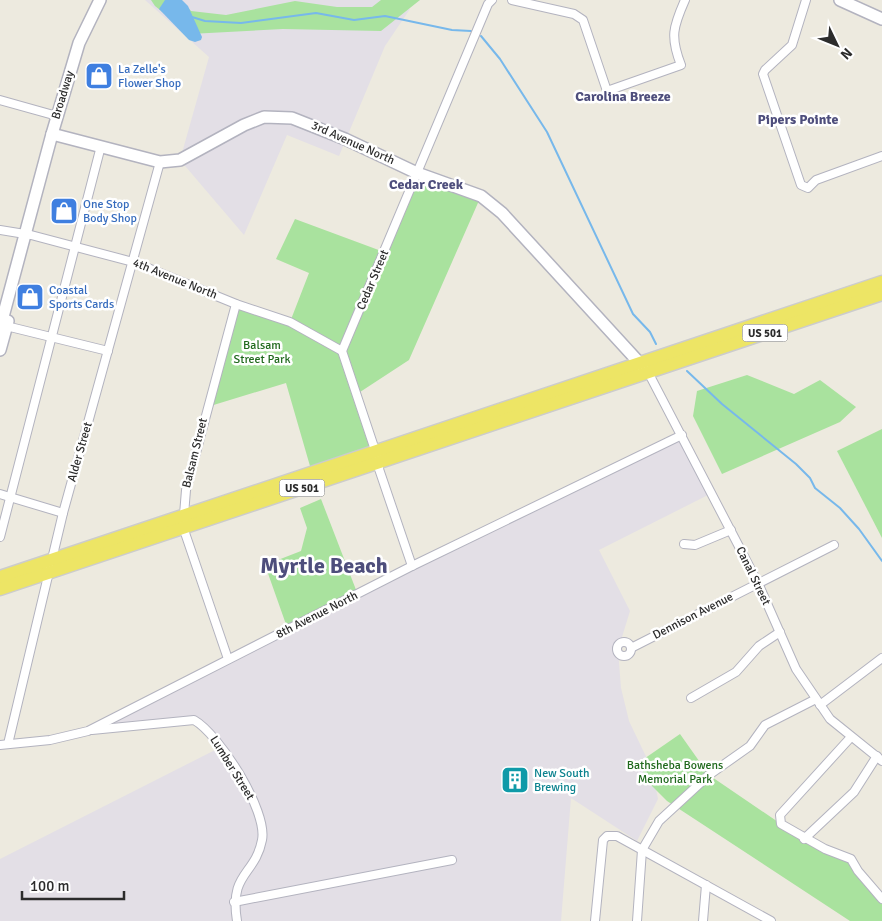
<svg xmlns="http://www.w3.org/2000/svg" width="882" height="921" font-family="Signika,sans-serif">
<rect width="100%" height="100%" fill="#edeadf"/>
<g fill="#e3dfe6">
<path d="M 145,0 L 402,0 L 410,9 L 385,46 L 339,156 L 287,135 L 244,235 L 180,160 L 209,57 Z"/>
<path d="M 682,435 L 712,493 L 599,550 L 630,611 L 618,650 L 621,688 L 629,721 L 652,769 L 658,799 L 637,841 L 571,798 L 561,921 L 0,921 L 0,859 L 221,747 L 194,720 L 88,731 Z"/>
</g>
<g fill="#a9e29e">
<path d="M 151,0 L 181,0 L 191,11 L 226,15 L 295,1 L 337,7 L 372,7 L 381,0 L 420,0 L 381,31 L 283,29 L 190,34 L 155,6 Z"/>
<path d="M 417,173 L 481,196 L 409,360 L 357,394 L 375,451 L 312,473 L 286,383 L 207,407 L 236,304 L 290,322 L 309,273 L 276,259 L 295,219 L 384,252 Z"/>
<path d="M 747,375 L 794,394 L 820,380 L 856,407 L 840,422 L 722,474 L 693,416 L 697,391 Z"/>
<path d="M 882,429 L 882,538 L 837,451 Z"/>
<path d="M 321,499 L 358,595 L 288,630 L 265,565 L 301,551 L 307,528 L 300,508 Z"/>
<path d="M 680,734 L 709,775 L 781,824 L 851,859 L 882,899 L 882,921 L 850,921 L 667,801 L 650,784 L 638,763 Z"/>
</g>
<path fill="#77b8eb" d="M 165,0 L 182,0 L 188,6 L 202,37 L 201,40 L 195,42 L 189,40 L 159,9 Z"/>
<g fill="none" stroke-linecap="round" stroke-linejoin="round">
<g stroke="#77b8eb" stroke-width="2">
<path d="M 192,17 L 205,21 L 241,23 L 316,13 L 354,20 L 385,16 L 452,30 L 471,31"/>
<path d="M 481,36 L 500,59 L 547,132 L 633,314 L 650,332 L 656,344"/>
<path d="M 687,371 L 722,404 L 796,464 L 810,478 L 815,488 L 840,508 L 859,529 L 882,561"/>
</g>
<defs>
<g id="street">
<path d="M 512,0 L 574,14 L 583,20 L 607,91 L 681,65 C 670,37 673,27 685,0"/>
<path d="M 806,0 L 792,45 L 765,70 L 763,74 L 801,185 L 808,188 L 816,180 L 882,156"/>
<path d="M 0,100 L 57,116"/>
<path d="M 0,230 L 31,235 L 133,262 L 236,304 L 290,322 L 342,351"/>
<path d="M 2,325 L 108,351"/>
<path d="M 648,372 L 758,583 L 796,669 L 830,719 L 882,761"/>
<path d="M 0,494 L 63,513"/>
<path d="M 0,537 L 101,146"/>
<path d="M 684,544 L 695,545 L 731,530"/>
<path d="M 412,566 L 379,469 L 379,462 L 342,351 L 488,4 L 492,0"/>
<circle cx="624" cy="649" r="7"/>
<path d="M 631,648 L 834,545"/>
<path d="M 228,659 L 183,527 L 186,490 L 236,304"/>
<path d="M 691,698 L 736,672 L 759,646 L 780,632"/>
<path d="M 820,705 L 882,658"/>
<path d="M 92,730 L 194,720 C 219,734 268,811 262,840 C 255,876 229,872 237,921"/>
<path d="M 851,737 L 780,815 L 781,824 L 825,849 L 851,859 L 858,871 L 882,899"/>
<path d="M 8,744 L 63,513 L 160,162"/>
<path d="M 0,745 L 50,740 L 88,731 L 412,566 L 682,435"/>
<path d="M 804,839 L 854,792 L 877,756"/>
<path d="M 234,902 L 452,860"/>
<path d="M 595,921 L 603,840 L 607,836 L 617,836 L 771,921"/>
<path d="M 637,921 L 642,850 L 659,821 L 709,775 L 750,746 L 765,725 L 816,699"/>
<path d="M 703,921 L 706,885"/>
</g>
<g id="secondary">
<path d="M 840,0 L 882,19"/>
<path d="M 52,134 L 160,162 L 180,160 L 244,125 L 264,117 L 292,118 L 345,139 L 417,173 L 481,196 L 502,213 L 645,369"/>
<path d="M 0,328 L 52,134 L 79,43 L 100,0"/>
<path d="M 0,350 L 8,321"/>
</g>
<g id="primary">
<path d="M 0,577 L 882,282"/>
<path d="M 0,589 L 882,294"/>
</g>
</defs>
<use href="#street" stroke="#b3b3bf" stroke-width="10"/>
<use href="#secondary" stroke="#b3b3bf" stroke-width="14"/>
<use href="#primary" stroke="#ccc" stroke-width="15"/>
<use href="#street" stroke="#fff" stroke-width="8"/>
<use href="#secondary" stroke="#fff" stroke-width="11"/>
<use href="#primary" stroke="#ede565" stroke-width="12"/>
</g>
<defs>
<symbol id="shop-square" viewBox="-11 -11 22 22"><rect x="-9" y="-9" width="18" height="18" rx="4" fill="#3f7fe0" stroke="#fff"/><path d="M-5-2.5h2.3a2.7 3.5 0 0 1 5.4 0H5L5.5 6h-11ZM-1.5-2.5h3a1.5 2.3 0 0 0-3 0Z" fill="#fff"/></symbol>
<symbol id="building-square" viewBox="-11 -11 22 22"><rect x="-9" y="-9" width="18" height="18" rx="4" fill="#0f9aa8" stroke="#fff"/><path d="M-4-6H4V6H1V3H-1V6H-4ZM-2.5-4.3h1.7v1.8h-1.7ZM.8-4.3h1.7v1.8H.8ZM-2.5-1h1.7V.8h-1.7ZM.8-1h1.7V.8H.8Z" fill="#fff"/></symbol>
</defs>
<g fill-rule="evenodd">
<use href="#shop-square" x="83" y="60" width="32" height="32"/>
<use href="#shop-square" x="48" y="195" width="32" height="32"/>
<use href="#shop-square" x="14" y="281" width="32" height="32"/>
<use href="#building-square" x="499" y="764" width="32" height="32"/>
</g>
<g text-anchor="middle" dominant-baseline="central" stroke-width="5" stroke-linejoin="round" paint-order="stroke">
<g fill="#fff" stroke="#6b6b6b" stroke-width="1">
<rect x="742.5" y="324.5" width="45" height="17" rx="4"/>
<rect x="279.5" y="479.5" width="45" height="17" rx="4"/>
</g>
<g font-size="11" font-weight="bold" fill="#2c2c2c">
<text x="765" y="333">US 501</text>
<text x="302" y="488">US 501</text>
</g>
<g font-size="12" fill="#366cbe" stroke="#fff" text-anchor="start">
<text x="118" y="69">La Zelle's<tspan x="118" dy="14">Flower Shop</tspan></text>
<text x="83" y="204">One Stop<tspan x="83" dy="14">Body Shop</tspan></text>
<text x="49" y="290">Coastal<tspan x="49" dy="14">Sports Cards</tspan></text>
</g>
<g font-size="12" fill="#2c2c2c" stroke="#fff">
<text transform="translate(63 95) rotate(-73)">Broadway</text>
<text transform="translate(353 143) rotate(24)">3rd Avenue North</text>
<text transform="translate(175 279) rotate(22)">4th Avenue North</text>
<text transform="translate(373 280) rotate(-67)">Cedar Street</text>
<text transform="translate(80 452) rotate(-74)">Alder Street</text>
<text transform="translate(195 453) rotate(-76)">Balsam Street</text>
<text transform="translate(753 576) rotate(64)">Canal Street</text>
<text transform="translate(317 615) rotate(-27)">8th Avenue North</text>
<text transform="translate(693 616) rotate(-27)">Dennison Avenue</text>
<text transform="translate(232 768) rotate(58)">Lumber Street</text>
</g>
<g font-size="12" fill="#20691d" stroke="#fff">
<text x="262" y="345">Balsam<tspan x="262" dy="14">Street Park</tspan></text>
<text x="675" y="765">Bathsheba Bowens<tspan x="675" dy="14">Memorial Park</tspan></text>
</g>
<g font-size="12" fill="#0d838f" stroke="#fff" text-anchor="start">
<text x="534" y="773">New South<tspan x="534" dy="14">Brewing</tspan></text>
</g>
<g font-size="14" font-weight="bold" fill="#4e4e7c" stroke="#fff">
<text x="623" y="96">Carolina Breeze</text>
<text x="798" y="119">Pipers Pointe</text>
<text x="426" y="184">Cedar Creek</text>
</g>
<g font-size="22" font-weight="bold" fill="#4e4e7c" stroke="#fff">
<text x="324" y="565">Myrtle Beach</text>
</g>
</g>
<g transform="translate(837 45) rotate(133)" stroke="#ffffff" stroke-width="4" paint-order="stroke">
<path d="M0-4L9 19L0 12L-9 19Z" fill="#2c2c2c"/>
<text y="-8" font-size="14" font-weight="bold" text-anchor="middle" fill="#2c2c2c">N</text>
</g>
<path d="M22 891v8h102v-8" fill="none" stroke="#2c2c2c" stroke-width="2.5"/>
<text x="30" y="891" font-size="15" fill="#2c2c2c" stroke="#ffffff" stroke-width="4" paint-order="stroke">100 m</text>
</svg>
